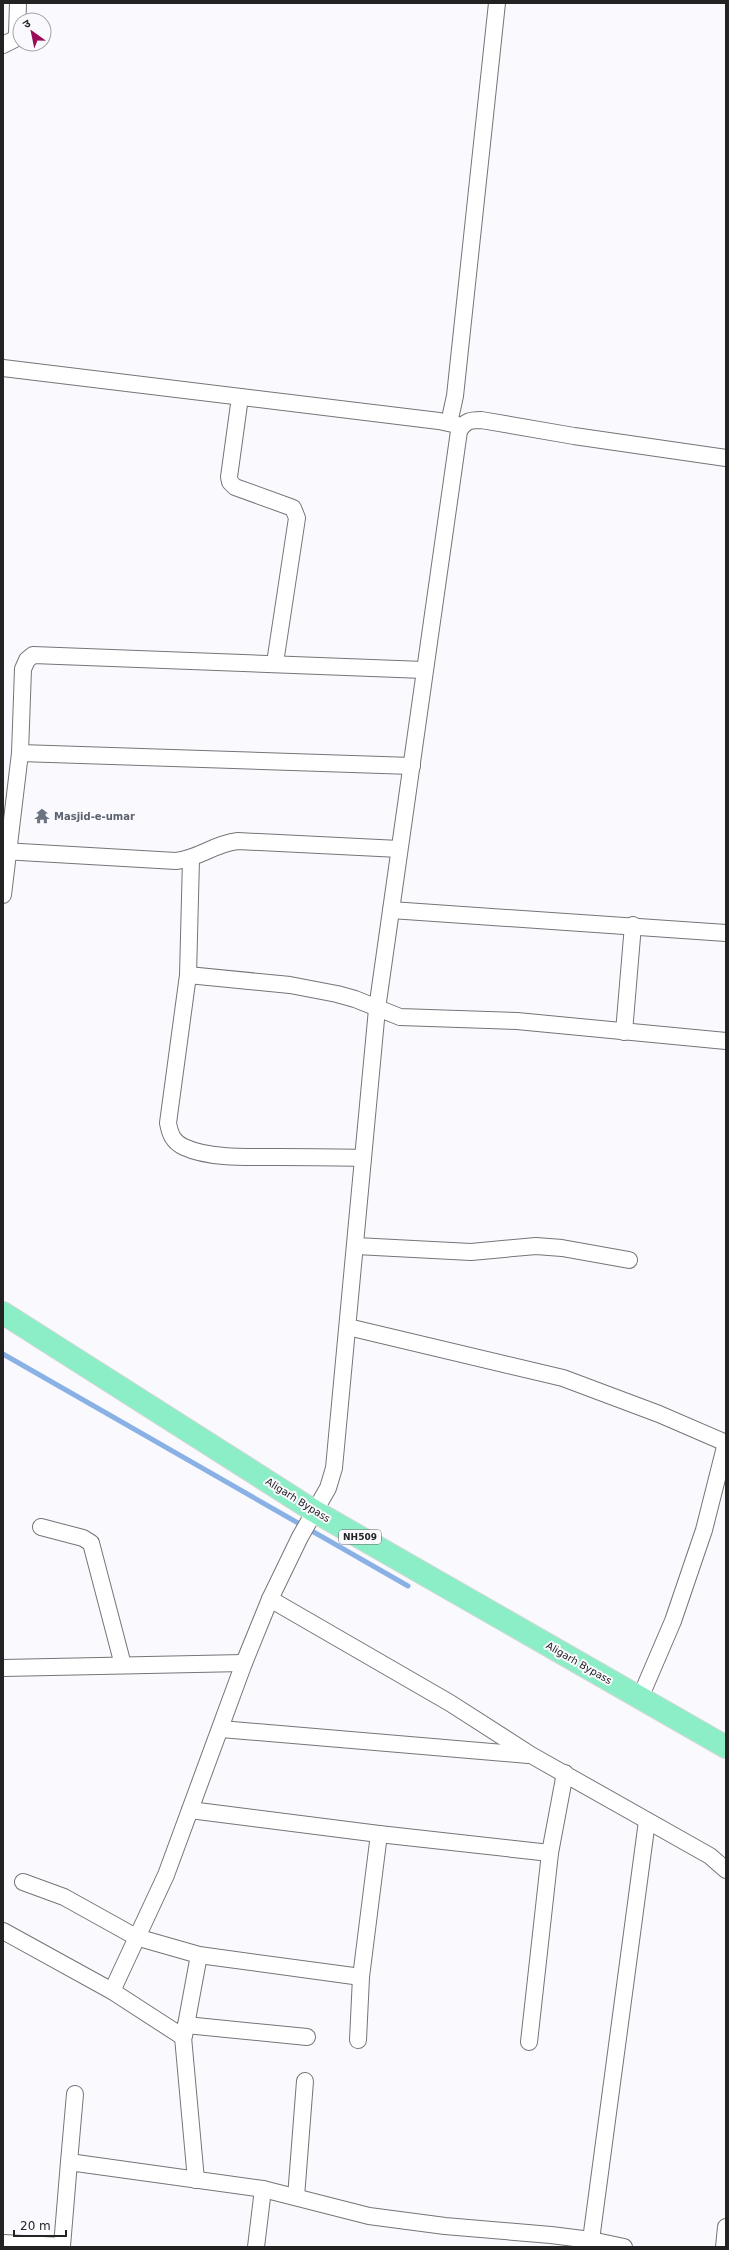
<svg xmlns="http://www.w3.org/2000/svg" width="729" height="2250" font-family="'DejaVu Sans','Noto Sans Devanagari',sans-serif">
<rect width="100%" height="100%" fill="#fafafe"/>
<g fill="none" stroke-linecap="round" stroke-linejoin="round">
<path stroke="#89b1e6" stroke-width="5" d="M 3,1354 L 408,1586"/>
<defs>
<g id="minor">
<path d="M 3,45 L 15,39 L 17,34 L 18,3"/>
<path d="M 3,368 L 439,421 L 462,426"/>
<path d="M 240,397 L 229,477 L 230,482 L 235,487 L 293,508 L 297,518 L 275,663"/>
<path d="M 449,423 L 455,396 L 497,3"/>
<path d="M 20,753 L 412,766"/>
<path d="M 3,851 L 176,861 C 200,858 213,844 238,841 L 399,849"/>
<path d="M 191,859 L 188,975 L 168,1123 C 170,1134 173,1142 184,1147 C 210,1159 249,1157 278,1157 C 306,1157 334,1157 363,1158"/>
<path d="M 3,895 L 20,753 L 23,669 L 27,660 L 33,655 L 424,670"/>
<path d="M 391,910 L 726,933"/>
<path d="M 188,975 L 290,985 L 337,994 L 355,999 L 400,1017 L 517,1021 L 726,1041"/>
<path d="M 624,1032 L 633,925"/>
<path d="M 356,1246 L 471,1252 L 536,1246 L 562,1248 L 629,1260"/>
<path d="M 348,1327 L 563,1378 L 659,1414 L 726,1443"/>
<path d="M 41,1527 L 83,1538 L 91,1543 L 123,1665"/>
<path d="M 270,1599 L 450,1703 L 531,1755 L 710,1856 L 726,1870"/>
<path d="M 3,1668 L 244,1663"/>
<path d="M 640,1698 L 673,1621 L 704,1530 L 726,1443"/>
<path d="M 221,1729 L 528,1755"/>
<path d="M 190,1810 L 379,1834 L 550,1853"/>
<path d="M 23,1882 L 64,1897 L 136,1937 L 199,1955 L 361,1977"/>
<path d="M 3,1931 L 112,1991 L 183,2037 L 196,2180"/>
<path d="M 112,1991 L 166,1875 L 244,1663 L 270,1599 L 300,1537 L 328,1488 L 334,1468 L 377,1009 L 459,431 C 465,421 470,420 481,420 L 574,436 L 726,458"/>
<path d="M 186,2025 L 307,2037"/>
<path d="M 184,2036 L 199,1955"/>
<path d="M 358,2040 L 361,1977 L 379,1834"/>
<path d="M 529,2042 L 550,1853 L 565,1773"/>
<path d="M 69,2162 L 75,2094"/>
<path d="M 296,2197 L 305,2081"/>
<path d="M 591,2240 L 647,1821"/>
<path d="M 3,2243 L 62,2246 L 69,2162 L 263,2189 L 369,2216 L 445,2226 L 551,2235 L 591,2240 L 624,2247"/>
<path d="M 256,2247 L 263,2189"/>
<path d="M 724,2247 L 726,2227"/>
</g>
<path id="trunk" d="M 3,1313 L 314,1511 L 726,1747"/>
</defs>
<use href="#minor" stroke="#757578" stroke-width="18"/>
<use href="#trunk" stroke="#d7d7d8" stroke-width="24"/>
<use href="#minor" stroke="#fff" stroke-width="16"/>
<use href="#trunk" stroke="#8ceec6" stroke-width="22"/>
</g>
<defs>
<symbol id="temple-bare" viewBox="-9 -9 18 18"><path d="M0-6L5-2H3V0L6.5 2.5H4V6H1.5V3h-3V6H-4V2.5H-6.5L-3 0V-2H-5Z" fill="#6b7280" stroke="#fafafe" stroke-width="2.5" paint-order="stroke"/></symbol>
</defs>
<g fill-rule="evenodd">
<use href="#temple-bare" x="31" y="805" width="22" height="22"/>
</g>
<g text-anchor="middle" dominant-baseline="central" stroke-width="4" stroke-linejoin="round" paint-order="stroke">
<rect fill="#fafafe" stroke="#646465" stroke-width="1" x="339" y="1530" width="42" height="14" rx="3"/>
<g font-size="9" font-weight="bold" fill="#232324">
<text x="360" y="1537">NH509</text>
</g>
<g font-size="10" font-weight="bold" fill="#5b616d" stroke="#fafafe" text-anchor="start">
<text x="54" y="816">Masjid-e-umar</text>
</g>
<g font-size="10" fill="#232324" stroke="#fafafe">
<text transform="translate(298 1500) rotate(32)">Aligarh Bypass</text>
<text transform="translate(579 1663) rotate(30)">Aligarh Bypass</text>
</g>
</g>
<rect width="729" height="2250" fill="none" stroke="#232324" stroke-width="8"/>
<g transform="translate(32 32) rotate(327)"><circle r="19" fill="#fafafe" stroke="#a4a4a7"/>
<path d="M0-3L7 15L0 10L-7 15Z" fill="#9b0959"/>
<text y="-6" font-size="11" font-weight="bold" text-anchor="middle" fill="#232324">उ</text>
</g>
<path d="M14 2230v6h52v-6" fill="none" stroke="#232324" stroke-width="2"/>
<text x="20" y="2230" font-size="12" fill="#232324" stroke="#fafafe" stroke-width="3" paint-order="stroke">20 m</text>
</svg>
